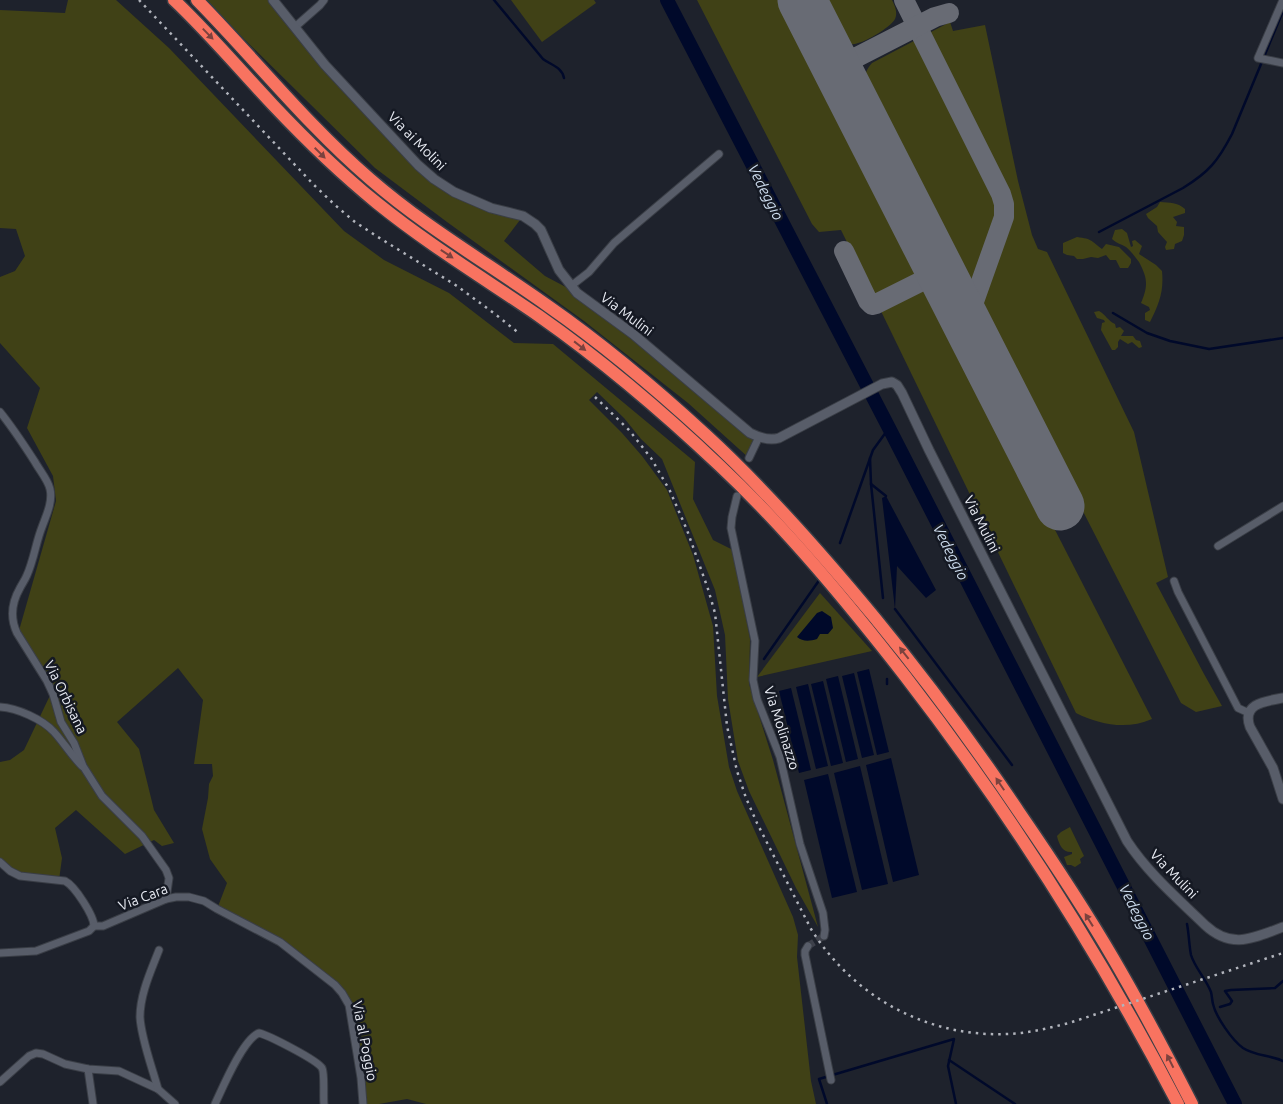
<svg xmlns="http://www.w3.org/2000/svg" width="1283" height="1104" font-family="Ubuntu,sans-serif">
<rect width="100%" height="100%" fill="#1e222c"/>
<g fill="#404116">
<path d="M 68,0 L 116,0 L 169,48 L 344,231 L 384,260 L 449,293 L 514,343 L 553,344 L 695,462 L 693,499 L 713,540 L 733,550 L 750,639 L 749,684 L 773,760 L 818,927 L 796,888 L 749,791 L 738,761 L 728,699 L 725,635 L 715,590 L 662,459 L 641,439 L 624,418 L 597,392 L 589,400 L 622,433 L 642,456 L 667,490 L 693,555 L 713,626 L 717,696 L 729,767 L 737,791 L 793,917 L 798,935 L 797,957 L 811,1081 L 816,1104 L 426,1104 L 407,1099 L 379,1104 L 363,1104 L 352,1022 L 342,993 L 280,942 L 217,909 L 227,883 L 210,859 L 202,829 L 208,798 L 209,784 L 213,776 L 212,764 L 194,764 L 203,700 L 178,668 L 117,722 L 139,749 L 154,810 L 174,843 L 162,846 L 154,840 L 125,854 L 76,810 L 55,828 L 62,858 L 59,880 L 20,876 L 0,862 L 0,762 L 10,760 L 24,750 L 54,687 L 18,634 L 56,501 L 53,476 L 27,428 L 40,388 L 0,343 L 0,277 L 15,271 L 25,256 L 16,229 L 0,228 L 0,10 L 65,13 Z"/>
<path d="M 207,0 L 273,0 L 418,165 L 454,191 L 523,216 L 504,241 L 545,276 L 577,293 L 759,437 L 749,458 L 688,403 L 584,321 L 447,222 L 375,168 L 245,40 Z"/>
<path d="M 511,0 L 594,0 L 596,3 L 542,42 Z"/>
<path d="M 697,0 L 783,0 L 920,267 L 919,274 L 913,282 L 877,298 L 874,297 L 841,230 L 819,232 L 812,224 Z"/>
<path d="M 821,0 L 892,0 C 895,6 898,13 895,19 C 890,28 858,48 847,44 C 838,40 826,10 821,0 Z"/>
<path d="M 950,22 L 953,31 L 985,25 L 1018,181 L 1032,235 L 1038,249 L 1047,252 L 1134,432 L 1168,577 L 1156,583 L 1204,674 L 1222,706 L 1196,712 L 1181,703 L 866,87 C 864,76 865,71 872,63 Z"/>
<path d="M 1160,202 C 1170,203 1177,202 1185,209 L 1185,213 L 1173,217 L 1177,222 L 1176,226 L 1184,227 L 1184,235 L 1182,241 L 1175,244 L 1174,249 L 1166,250 L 1165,247 L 1167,242 L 1158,232 L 1157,226 L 1148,218 L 1146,214 L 1157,207 Z"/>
<path d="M 1122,229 L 1127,233 L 1131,247 L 1133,246 L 1132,241 L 1135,240 L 1142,246 L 1139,254 L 1156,265 L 1162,271 C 1164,292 1159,304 1150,322 L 1145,320 L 1145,313 L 1150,310 L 1149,307 L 1141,303 C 1148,286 1148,279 1139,262 C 1135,257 1131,251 1126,247 C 1121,244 1116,243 1112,239 L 1115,230 Z"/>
<path d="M 1077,237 C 1093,239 1091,241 1102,249 L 1106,244 L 1119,247 L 1131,259 L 1131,263 L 1128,268 L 1120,268 L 1116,260 L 1110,260 L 1106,255 L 1098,258 L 1091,257 L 1083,259 L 1077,259 L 1074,256 L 1067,255 L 1063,253 L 1063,243 Z"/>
<path d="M 918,289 L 933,292 L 1152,719 C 1127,730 1100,725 1076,713 L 879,307 Z"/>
<path d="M 1099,311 C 1106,315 1108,321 1115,324 L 1116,328 L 1120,327 L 1124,331 L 1121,336 L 1133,336 L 1136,340 L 1140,341 L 1142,347 L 1139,348 L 1132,342 L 1128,344 L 1120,339 L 1118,342 L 1118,347 L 1115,350 L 1112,350 L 1101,330 L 1102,323 L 1105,322 L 1104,320 L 1097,318 L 1094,312 Z"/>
<path d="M 820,593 L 872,651 L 757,677 Z"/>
<path d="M 1070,827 L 1084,856 L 1080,859 L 1081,863 L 1075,867 L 1071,865 L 1067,865 L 1064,857 L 1072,854 L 1072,852 C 1063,853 1059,845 1057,836 L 1061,832 Z"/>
</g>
<g fill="#00092a">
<path d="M 886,496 L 936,590 L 926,598 L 897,566 L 895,609 L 882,498 Z"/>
<path d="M 822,611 L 831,617 L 833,628 L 828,634 L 820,634 L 817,639 C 810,641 803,642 797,637 L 817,613 Z"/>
<path d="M 869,669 L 889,752 L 877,755 L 857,672 Z"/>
<path d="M 854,673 L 874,755 L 862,758 L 842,676 Z"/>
<path d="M 838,676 L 858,759 L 846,762 L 826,679 Z"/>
<path d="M 823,681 L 843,763 L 831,766 L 811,684 Z"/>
<path d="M 808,684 L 828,766 L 816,769 L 796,687 Z"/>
<path d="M 791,688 L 811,770 L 799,773 L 779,691 Z"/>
<path d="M 891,758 L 919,875 L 893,882 L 866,765 Z"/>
<path d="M 860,766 L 888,884 L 862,890 L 834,773 Z"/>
<path d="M 828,774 L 857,892 L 832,898 L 804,780 Z"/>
</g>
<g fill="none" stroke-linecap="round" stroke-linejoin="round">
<g stroke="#00092a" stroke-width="2.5">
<path d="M 494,0 L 543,59 C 551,65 562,67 564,78"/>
<path d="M 1099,232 L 1183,188 C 1209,172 1218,161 1232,134 L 1283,11"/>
<path d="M 1113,313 L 1147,333 L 1170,341 L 1209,349 L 1283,338"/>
<path d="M 870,458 L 871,484 L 883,598"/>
<path d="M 871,484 L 886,496"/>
<path d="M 840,543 L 873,450 L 889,428"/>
<path d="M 895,609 L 1012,765"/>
<path d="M 764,659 L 820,579"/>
<path d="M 887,679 L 887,684"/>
<path d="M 1187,924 C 1189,934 1189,945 1191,955 C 1195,968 1206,979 1211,992 C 1212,996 1212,1000 1213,1004 C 1216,1017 1232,1040 1243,1048 C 1255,1056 1270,1055 1283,1061"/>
<path d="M 1220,1007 L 1230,1004 L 1232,1001 L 1225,991 L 1231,990 L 1275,988 L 1283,981"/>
<path d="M 949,1060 L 1015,1104"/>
<path d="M 827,1104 L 819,1079 L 954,1039 L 948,1066 L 956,1104"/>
</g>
<path stroke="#00092a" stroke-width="14" d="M 667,0 L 889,428 L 1235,1104"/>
<g stroke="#686b74" stroke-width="20">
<path d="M 904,0 L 1001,194 L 1004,204 L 1004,217 L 966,324"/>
<path d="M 825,44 C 833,55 842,63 857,57 C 842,67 844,78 850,93"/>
<path d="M 857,57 L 935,17 L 949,13"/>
<path d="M 844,251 L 868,301 L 872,305 L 876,304 L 940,272"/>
</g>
<path stroke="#686b74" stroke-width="49" d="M 802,0 L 1060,506"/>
<path stroke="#3d404a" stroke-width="7" stroke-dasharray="7 3.5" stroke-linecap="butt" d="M 808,946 L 824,936"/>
<defs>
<g id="minor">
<path d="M 1283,0 L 1258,58 L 1283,63"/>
<path d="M 295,27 L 320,5 L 324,0"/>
<path d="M 571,286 L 589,272 L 614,243 L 628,231 L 719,154"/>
<path d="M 0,412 C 13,428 24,445 35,462 C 40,471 48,480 50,489 C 53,502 46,516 42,527 C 36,542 34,559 27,575 C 25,580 22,584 20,588 C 12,602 10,618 17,633 L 47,681 L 53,694 L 61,722 L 74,743 L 83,766 L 102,796 L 142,836 L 166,870 L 169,878 L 166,899"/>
<path d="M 749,458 L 759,437"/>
<path d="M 737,496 L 732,517 L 731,528 L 755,641 L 753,680 L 757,699 L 780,757 L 800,844 L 823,913 L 825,930 L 824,936"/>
<path d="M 1218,546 L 1283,506"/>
<path d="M 1174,581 L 1178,592 L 1238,708 L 1249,713"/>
<path d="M 0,707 C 17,708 42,719 54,732 C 64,743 71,755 82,766"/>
<path d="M 0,862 L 10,871 L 20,876 L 65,881 C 75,886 94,916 94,926"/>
<path d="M 808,946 L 805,951 L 805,955 L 831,1080"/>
<path d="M 0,953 L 36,951 L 89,931 L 94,926 L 103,926 L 166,899 L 176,897 L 189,897 L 204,901 L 217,909 L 280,942 L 335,985 L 342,993 L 349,1005 L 361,1078 L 363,1104"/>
<path d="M 88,1069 L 93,1104"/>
<path d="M 0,1082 L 29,1056 L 36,1053 L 43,1054 L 65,1064 L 88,1069 L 119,1071 L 158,1089 L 175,1104"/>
<path d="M 158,1089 C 152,1067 141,1038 140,1017 C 140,994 151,971 159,950"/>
<path d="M 215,1104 C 223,1087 243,1039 259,1033 C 270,1036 317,1060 322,1068 C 325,1073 323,1097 324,1104"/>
</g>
<g id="tertiary">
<path d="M 273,0 L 325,65 L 418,165 L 434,179 L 454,192 L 491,208 L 523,216 L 535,224 L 541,230 L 559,270 L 577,293 L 633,334 L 750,433 C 760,438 769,441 779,438 L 882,384 L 892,382 L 897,385 L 902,393 L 929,450 L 1127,841 C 1148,873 1177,898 1205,925 C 1232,950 1253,938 1283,927"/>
<path d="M 1283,698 C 1267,701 1241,703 1250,727 L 1273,768 L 1283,799"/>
</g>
<g id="motorway">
<path d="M 174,0 C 209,33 240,70 273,105 C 306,140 340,173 377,203 C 429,245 485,279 539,316 C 603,361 663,412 720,466 C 788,530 848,603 905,676 C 1010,812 1099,952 1178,1104"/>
<path d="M 197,0 C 255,59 307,125 370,179 C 425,227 489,264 548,306 C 604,345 656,389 706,435 C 767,491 822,554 875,618 C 926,680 974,745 1019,812 C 1052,860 1084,908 1113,958 C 1141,1006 1167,1055 1192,1104"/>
</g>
</defs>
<use href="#minor" stroke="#3a3e46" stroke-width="9"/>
<use href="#tertiary" stroke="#3a3e46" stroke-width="11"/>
<use href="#motorway" stroke="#3a3e46" stroke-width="15"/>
<use href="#minor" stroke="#585d69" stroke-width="7"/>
<use href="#tertiary" stroke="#585d69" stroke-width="9"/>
<use href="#motorway" stroke="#f87360" stroke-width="12"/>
<g stroke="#b1b4bc" stroke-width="2.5" stroke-dasharray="2.5 5" stroke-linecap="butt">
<path d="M 139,0 L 314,185 L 335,205 L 355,222 L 378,237 L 457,286 L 495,314 L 520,334"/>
<path d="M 595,397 L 629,430 L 651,458 L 670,491 L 687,530 L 708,589 L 715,613 L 727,726 L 737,771 L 746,798 L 757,823 L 811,929 C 856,1001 936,1042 1021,1033 C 1037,1031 1053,1027 1069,1023 L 1283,953"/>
</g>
</g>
<defs><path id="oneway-solid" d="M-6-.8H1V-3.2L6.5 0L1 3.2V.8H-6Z" transform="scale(1.25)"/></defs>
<g fill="#7b423e">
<use href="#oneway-solid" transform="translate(208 34) rotate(46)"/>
<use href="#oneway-solid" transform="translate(320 153) rotate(45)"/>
<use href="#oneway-solid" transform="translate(447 254) rotate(34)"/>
<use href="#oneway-solid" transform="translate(580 346) rotate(38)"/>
<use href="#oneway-solid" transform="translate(904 653) rotate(-128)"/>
<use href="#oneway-solid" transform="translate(1000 784) rotate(-124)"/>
<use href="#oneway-solid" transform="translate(1089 920) rotate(-122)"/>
<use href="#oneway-solid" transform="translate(1170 1061) rotate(-117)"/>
</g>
<g text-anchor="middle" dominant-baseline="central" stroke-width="5" stroke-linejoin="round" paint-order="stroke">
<g font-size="14" fill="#eaedf5" stroke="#151923">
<text transform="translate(417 141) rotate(45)">Via ai Molini</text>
<text transform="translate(627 314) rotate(37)">Via Mulini</text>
<text transform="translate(982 524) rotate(63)">Via Mulini</text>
<text transform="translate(66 697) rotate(64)">Via Orbisana</text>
<text transform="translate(782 728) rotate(72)">Via Molinazzo</text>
<text transform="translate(1174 874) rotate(46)">Via Mulini</text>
<text transform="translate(143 897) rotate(-21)">Via Cara</text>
<text transform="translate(365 1041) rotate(79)">Via al Poggio</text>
</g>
<g font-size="15" font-style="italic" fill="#cddcee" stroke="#151923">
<text transform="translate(766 192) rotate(63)">Vedeggio</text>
<text transform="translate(951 552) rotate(63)">Vedeggio</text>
<text transform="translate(1137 912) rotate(63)">Vedeggio</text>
</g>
</g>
</svg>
